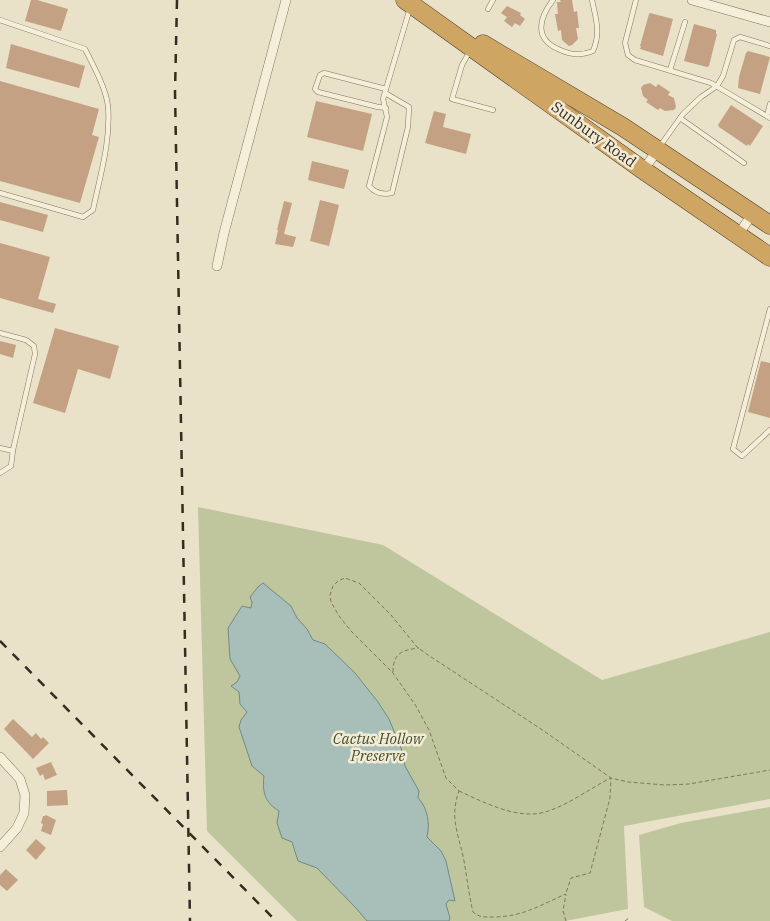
<svg xmlns="http://www.w3.org/2000/svg" width="770" height="921" font-family="'IBM Plex Serif',serif">
<rect width="100%" height="100%" fill="#e9e1c8"/>
<g fill="#bfc69d">
<path d="M 198,507 L 383,545 L 602,680 L 770,632 L 770,799 L 624,826 L 628,909 L 565,921 L 297,921 L 207,831 Z"/>
<path d="M 770,807 L 770,921 L 672,921 L 644,907 L 639,835 L 681,823 Z"/>
</g>
<path fill="#a8beb9" stroke="#708b86" d="M 263,583 L 291,606 L 297,618 L 307,629 L 313,640 L 325,644 L 355,673 L 378,702 L 389,719 L 403,753 L 405,766 L 419,791 L 418,798 C 428,808 430,824 427,837 L 441,851 L 446,861 L 455,901 L 449,900 L 446,904 L 450,918 L 449,921 L 367,921 L 355,907 L 317,868 L 298,861 L 292,842 L 282,838 L 277,823 L 279,811 C 265,803 262,792 264,776 L 252,766 L 239,727 L 241,720 L 247,712 L 240,704 L 239,692 L 231,686 L 237,682 L 240,676 L 230,659 L 228,628 L 242,606 L 251,608 L 252,602 L 250,597 L 258,587 Z"/>
<g fill="#c3a182">
<path d="M 31,0 L 37,0 L 68,9 L 61,31 L 25,21 Z"/>
<path d="M 560,0 L 572,0 L 574,12 L 577,11 L 579,28 L 576,28 L 578,39 L 572,45 L 569,46 L 562,40 L 561,30 L 558,31 L 555,14 L 558,14 L 557,2 L 561,2 Z"/>
<path d="M 507,6 L 521,13 L 520,15 L 525,19 L 520,26 L 515,23 L 512,27 L 504,21 L 507,17 L 501,13 Z"/>
<path d="M 650,13 L 673,19 L 663,56 L 640,49 L 641,46 L 640,46 L 649,14 Z"/>
<path d="M 694,24 L 716,30 L 716,34 L 717,34 L 709,66 L 707,67 L 684,61 Z"/>
<path d="M 11,44 L 85,66 L 79,88 L 6,68 Z"/>
<path d="M 748,51 L 770,57 L 760,94 L 738,88 L 739,77 L 746,53 Z"/>
<path d="M 0,81 L 99,109 L 92,135 L 99,137 L 80,203 L 0,181 Z"/>
<path d="M 650,83 L 656,87 L 658,84 L 670,92 L 668,95 L 674,98 L 676,107 L 674,110 L 665,111 L 660,108 L 658,110 L 646,102 L 648,100 L 643,96 L 641,88 L 643,85 Z"/>
<path d="M 316,101 L 372,114 L 363,151 L 307,137 Z"/>
<path d="M 731,105 L 763,126 L 750,146 L 748,144 L 747,146 L 719,127 L 718,125 Z"/>
<path d="M 434,111 L 446,114 L 443,127 L 471,134 L 466,154 L 425,143 Z"/>
<path d="M 312,161 L 349,170 L 344,189 L 308,180 Z"/>
<path d="M 320,200 L 339,205 L 329,246 L 310,241 Z"/>
<path d="M 284,201 L 292,203 L 284,234 L 296,237 L 293,247 L 275,244 L 278,230 L 277,230 Z"/>
<path d="M 0,202 L 48,215 L 43,232 L 0,220 Z"/>
<path d="M 0,243 L 50,257 L 38,299 L 56,304 L 53,313 L 0,298 Z"/>
<path d="M 55,328 L 119,346 L 110,379 L 78,369 L 65,413 L 33,403 Z"/>
<path d="M 0,341 L 16,345 L 13,358 L 0,354 Z"/>
<path d="M 761,361 L 770,363 L 770,418 L 748,412 Z"/>
<path d="M 13,719 L 32,737 L 36,733 L 41,739 L 43,737 L 49,743 L 33,759 L 4,729 Z"/>
<path d="M 51,762 L 57,775 L 45,780 L 43,774 L 40,776 L 36,768 Z"/>
<path d="M 67,790 L 68,805 L 47,806 L 47,791 Z"/>
<path d="M 46,815 L 56,820 L 51,835 L 41,831 L 43,824 L 41,823 L 43,816 L 45,816 Z"/>
<path d="M 36,839 L 46,848 L 36,860 L 26,850 Z"/>
<path d="M 6,869 L 18,880 L 7,891 L 0,885 L 0,875 Z"/>
</g>
<g fill="none" stroke-linecap="round" stroke-linejoin="round">
<defs>
<g id="lane">
<path d="M 553,0 C 539,18 534,38 558,49 C 571,55 580,56 593,51 C 601,32 596,20 592,0"/>
<path d="M 636,0 L 625,43 L 628,55 L 635,60 L 711,83 L 770,118"/>
<path d="M 488,9 L 493,0"/>
<path d="M 0,20 L 85,49 C 93,65 106,88 108,106 C 111,141 100,176 93,210 L 83,217 L 0,193"/>
<path d="M 470,51 L 462,65 L 452,99 L 493,110"/>
<path d="M 670,70 L 685,22"/>
<path d="M 386,89 L 324,73 L 320,75 L 315,89 L 318,92 L 378,107 L 386,108"/>
<path d="M 385,93 L 409,107 L 408,127 L 392,193 C 383,195 375,193 369,186 L 387,117 L 383,99 L 410,8"/>
<path d="M 767,116 L 770,104"/>
<path d="M 680,118 L 744,163"/>
<path d="M 660,146 L 683,114 L 701,97 L 717,86 L 723,76 L 734,40 L 740,37 L 770,46"/>
<path d="M 770,309 L 733,449 L 742,456 L 770,430"/>
<path d="M 0,333 L 26,340 L 34,346 L 35,354 L 13,450 L 11,466 L 0,473"/>
<path d="M 0,448 L 13,451"/>
</g>
<g id="street">
<path d="M 692,0 L 770,22"/>
<path d="M 643,170 L 658,150"/>
<path d="M 738,235 L 753,213"/>
<path d="M 217,266 L 224,233 L 286,0"/>
<path d="M 0,757 L 20,779 L 25,795 L 24,813 L 17,828 L 0,847"/>
</g>
<g id="highway">
<path d="M 405,0 L 643,170 L 770,257"/>
<path d="M 483,44 L 623,127 L 770,225"/>
</g>
</defs>
<use href="#lane" stroke="#83745f" stroke-width="5.5"/>
<use href="#street" stroke="#83745f" stroke-width="10"/>
<use href="#highway" stroke="#524332" stroke-width="19"/>
<g stroke="#83745f" stroke-width="1" stroke-dasharray="4 2.5" stroke-linecap="butt">
<path d="M 393,672 C 393,653 402,650 419,648"/>
<path d="M 459,791 C 481,801 508,815 533,814 C 558,813 588,789 611,778 L 610,798 L 590,873 L 571,878 L 566,893"/>
<path d="M 566,921 L 563,911 L 566,894 C 540,905 525,916 495,917 C 485,917 480,918 473,912 C 469,895 467,878 464,861 C 459,835 449,818 459,791 L 446,778 L 429,730 L 416,706 L 393,673 L 351,631 L 339,616 L 331,602 L 330,595 L 333,586 L 338,581 L 345,578 L 359,583 L 391,615 L 417,647 L 428,655 L 541,729 L 611,778 L 628,782 L 665,785 L 689,784 L 770,770"/>
<path d="M 625,921 L 630,917"/>
</g>
<use href="#lane" stroke="#f5efda" stroke-width="4.5"/>
<use href="#street" stroke="#f5efda" stroke-width="9"/>
<use href="#highway" stroke="#cea563" stroke-width="18"/>
<g stroke="#352c21" stroke-width="2.5" stroke-dasharray="9 9" stroke-linecap="butt">
<path d="M 177,0 L 175,92 L 190,921"/>
<path d="M 0,641 L 276,921"/>
</g>
</g>
<g text-anchor="middle" dominant-baseline="central" stroke-width="5" stroke-linejoin="round" paint-order="stroke">
<g font-size="15" fill="#352c21" stroke="#f2ebd6">
<text transform="translate(594 134) rotate(36)">Sunbury Road</text>
</g>
<g font-size="15" font-style="italic" fill="#444f2a" stroke="#f2ebd6">
<text x="378" y="738">Cactus Hollow<tspan x="378" dy="17">Preserve</tspan></text>
</g>
</g>
</svg>
